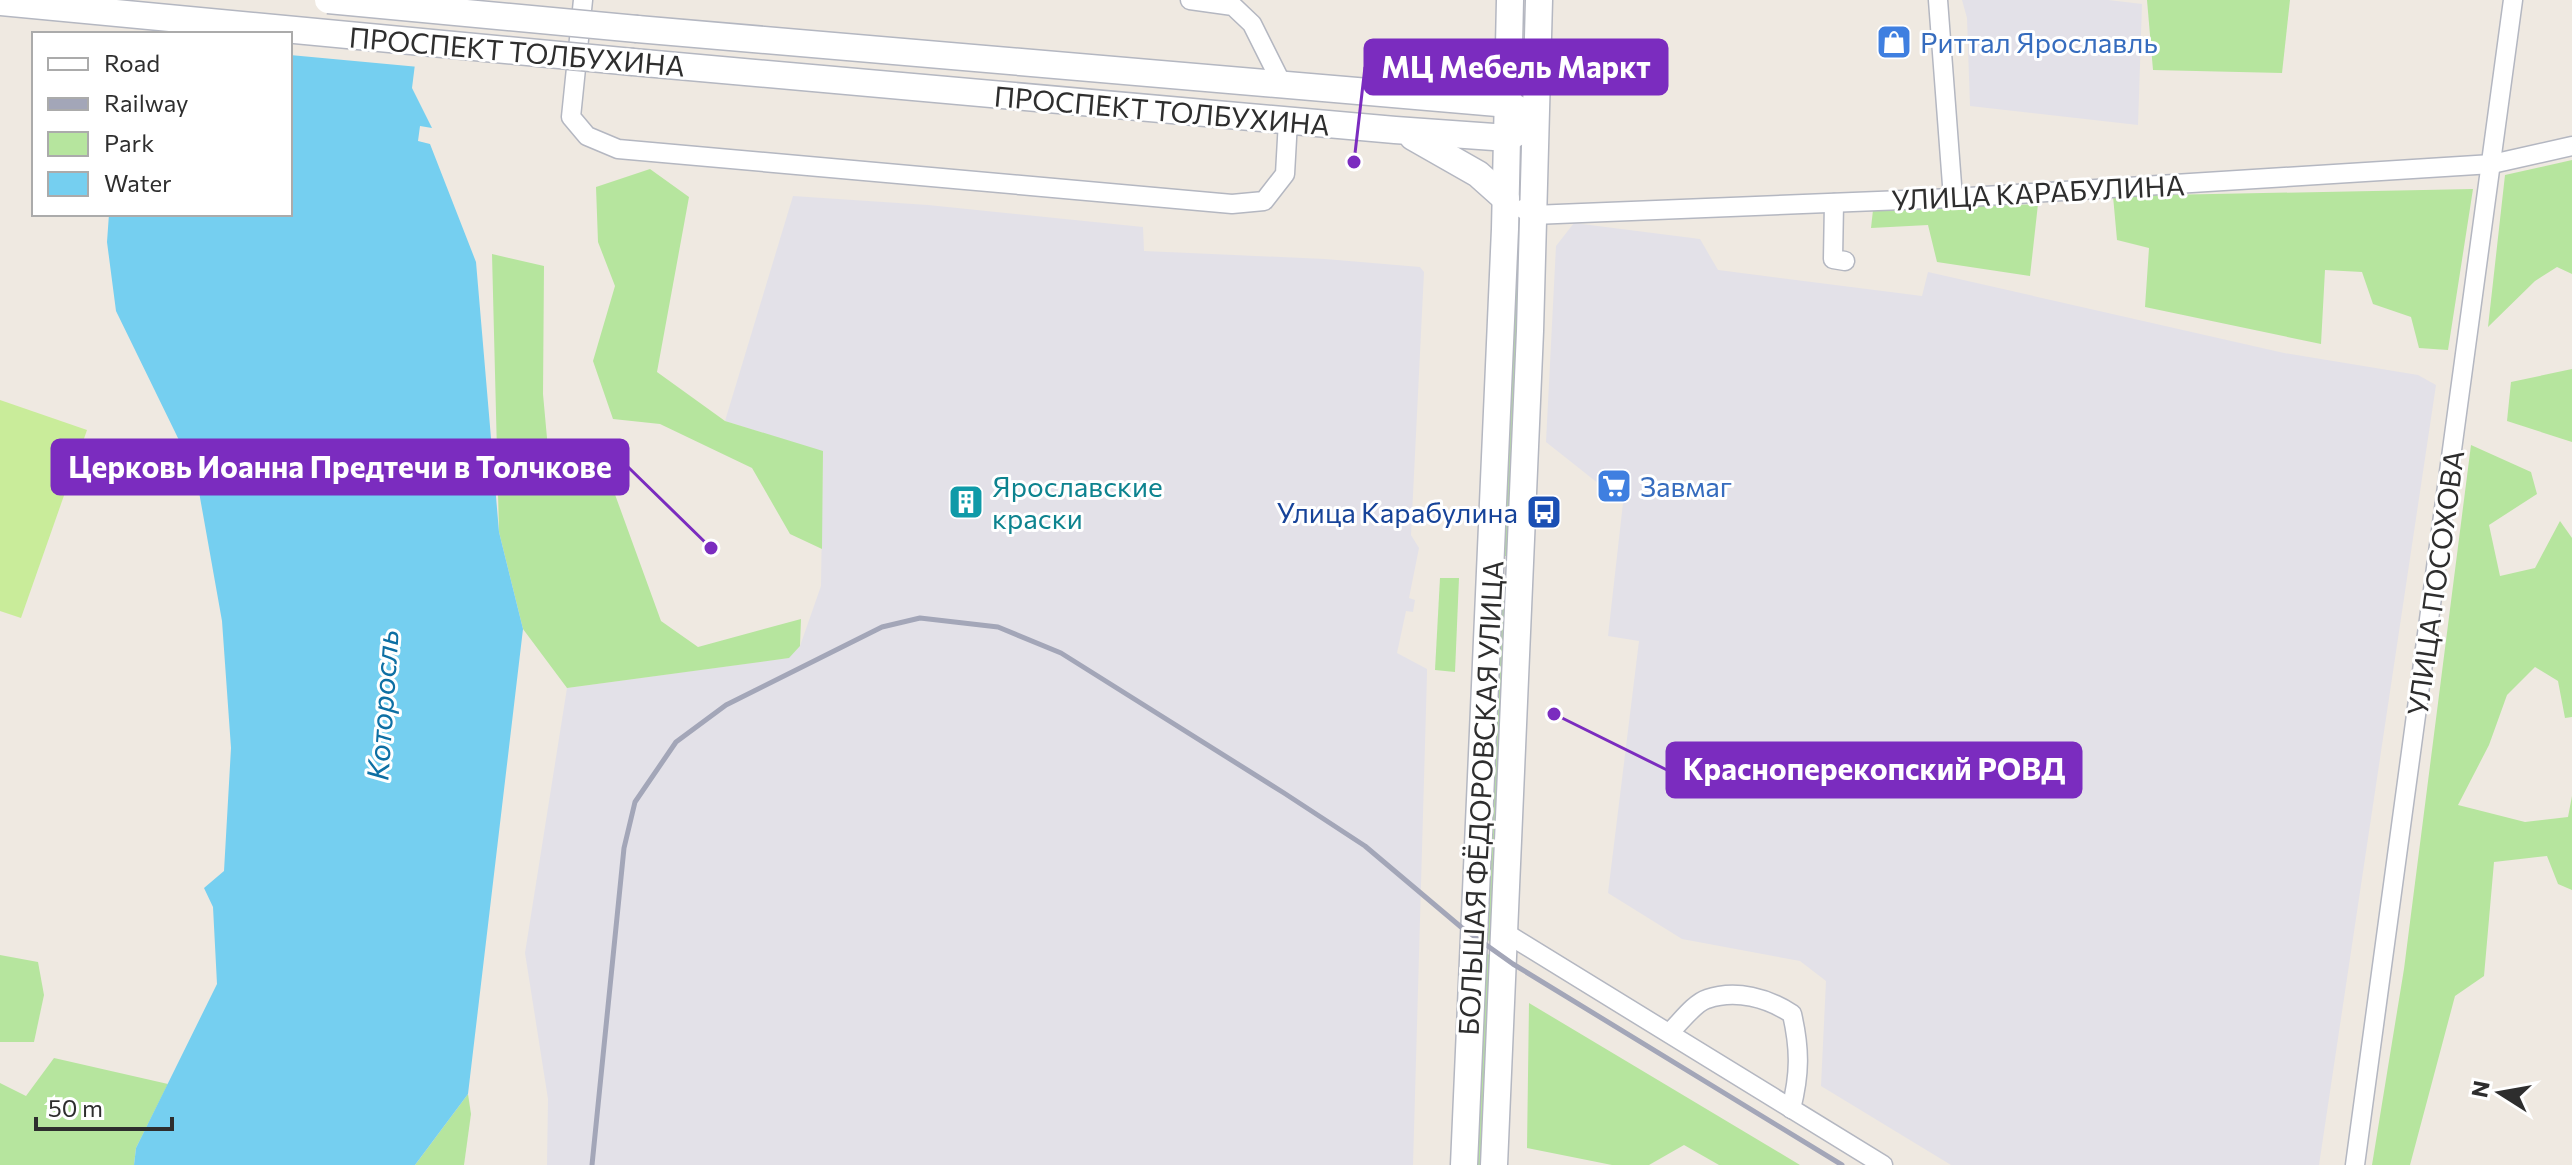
<svg xmlns="http://www.w3.org/2000/svg" width="2572" height="1165" font-family="Commissioner,sans-serif">
<rect width="100%" height="100%" fill="#efe9e1"/>
<g fill="#e3e1e8">
<path d="M 1962,0 L 2108,0 L 2142,4 L 2138,125 L 1970,106 L 1967,18 Z"/>
<path d="M 793,196 L 928,205 L 1143,227 L 1144,251 L 1325,259 L 1420,267 L 1424,272 L 1411,535 L 1419,548 L 1409,598 L 1415,600 L 1413,612 L 1406,611 L 1397,653 L 1427,669 L 1427,674 L 1413,1165 L 547,1165 L 548,1099 L 525,953 L 567,688 L 788,658 L 800,646 L 821,586 L 823,452 L 725,421 Z"/>
<path d="M 1574,223 L 1700,239 L 1718,270 L 1922,296 L 1928,272 L 2284,353 L 2418,375 L 2436,385 L 2319,1165 L 1951,1165 L 1821,1086 L 1826,981 L 1800,961 L 1682,939 L 1608,893 L 1639,641 L 1608,636 L 1623,503 L 1546,442 L 1556,246 Z"/>
</g>
<g fill="#b6e59e">
<path d="M 2147,0 L 2290,0 L 2282,73 L 2153,70 Z"/>
<path d="M 2572,160 L 2572,274 L 2557,267 L 2535,281 L 2488,327 L 2505,175 Z"/>
<path d="M 650,169 L 689,197 L 657,372 L 725,421 L 823,451 L 822,549 L 790,534 L 752,468 L 660,424 L 613,419 L 593,361 L 615,286 L 598,242 L 596,187 Z"/>
<path d="M 2473,189 L 2448,350 L 2419,348 L 2411,317 L 2373,304 L 2362,272 L 2325,270 L 2321,344 L 2145,307 L 2149,248 L 2117,240 L 2113,196 Z"/>
<path d="M 2038,204 L 2030,276 L 1937,262 L 1928,225 L 1871,228 L 1873,210 Z"/>
<path d="M 1517,213 L 1525,213 L 1509,556 L 1502,556 Z"/>
<path d="M 492,254 L 544,266 L 543,394 L 550,471 L 613,489 L 661,621 L 698,647 L 801,619 L 800,646 L 789,658 L 567,688 L 523,629 L 499,532 Z"/>
<path d="M 2572,369 L 2572,442 L 2507,421 L 2511,382 Z"/>
<path d="M 2471,445 L 2531,472 L 2537,494 L 2489,525 L 2500,576 L 2535,568 L 2560,521 L 2572,538 L 2572,717 L 2565,718 L 2558,681 L 2535,667 L 2507,695 L 2489,745 L 2458,805 L 2525,822 L 2568,817 L 2572,796 L 2572,890 L 2558,884 L 2547,856 L 2494,862 L 2484,976 L 2455,996 L 2410,1165 L 2372,1165 L 2404,969 Z"/>
<path d="M 1440,578 L 1459,578 L 1455,672 L 1435,670 Z"/>
<path d="M 1501,591 L 1508,591 L 1492,943 L 1485,938 Z"/>
<path d="M 1485,952 L 1492,957 L 1483,1165 L 1475,1165 Z"/>
<path d="M 0,955 L 38,962 L 44,995 L 34,1042 L 0,1042 Z"/>
<path d="M 1529,1003 L 1800,1165 L 1719,1165 L 1684,1145 L 1649,1165 L 1612,1165 L 1527,1148 Z"/>
<path d="M 54,1058 L 168,1084 L 136,1148 L 134,1165 L 0,1165 L 0,1083 L 26,1096 Z"/>
<path d="M 468,1094 L 471,1114 L 464,1165 L 415,1165 Z"/>
</g>
<path fill="#c9ec9a" d="M 0,400 L 87,430 L 21,618 L 0,611 Z"/>
<path fill="#75cff0" d="M 423,0 L 412,88 L 432,128 L 420,126 L 418,141 L 430,144 L 476,262 L 499,532 L 523,629 L 468,1094 L 415,1165 L 134,1165 L 136,1148 L 217,984 L 213,907 L 204,888 L 224,871 L 231,748 L 222,621 L 196,475 L 116,311 L 107,242 L 109,214 L 290,214 L 290,34 Z"/>
<path fill="#efe9e1" d="M 132,0 L 427,0 L 419,67 L 290,55 L 290,34 L 131,34 Z"/>
<g fill="none" stroke-linecap="round" stroke-linejoin="round">
<defs>
<g id="minor">
<path d="M 583,0 L 571,117 L 587,136 L 618,149 L 1232,204 L 1264,201 L 1285,174 L 1288,121"/>
<path d="M 1190,0 L 1233,6 L 1252,24 L 1282,84"/>
<path d="M 1938,0 L 1953,198"/>
<path d="M 1834,203 L 1833,259 L 1845,261"/>
<path d="M 1523,209 L 1534,215 L 1557,214 L 1953,198 L 2492,164 L 2572,146"/>
<path d="M 1504,932 L 1883,1165"/>
<path d="M 1669,1033 C 1679,1024 1694,1003 1707,999 C 1736,989 1768,998 1792,1014 C 1800,1049 1800,1074 1791,1109"/>
<path d="M 2355,1165 L 2513,0"/>
</g>
<g id="secondary">
<path d="M 637,29 L 1509,104 L 1524,113"/>
<path d="M 633,62 L 1395,130 L 1508,138 L 1523,129"/>
<path d="M 1413,137 L 1478,174 L 1506,199"/>
<path d="M 1464,1165 L 1505,229 L 1510,0"/>
<path d="M 1494,1165 L 1530,331 L 1539,0"/>
</g>
</defs>
<use href="#minor" stroke="#b4b7c1" stroke-width="21"/>
<use href="#secondary" stroke="#b4b7c1" stroke-width="29"/>
<use href="#minor" stroke="#fff" stroke-width="18"/>
<use href="#secondary" stroke="#fff" stroke-width="26"/>
<path stroke="#a3a6b8" stroke-width="5" d="M 592,1165 L 624,848 L 635,802 L 676,742 L 726,705 L 882,627 L 920,618 L 998,627 L 1061,653 L 1284,793 L 1365,846 L 1461,927 L 1513,964 L 1842,1165"/>
<defs>
<g id="secondary-bridge">
<path d="M 328,0 L 637,29"/>
<path d="M 0,2 L 633,62"/>
</g>
</defs>
<use href="#secondary-bridge" stroke="#b4b7c1" stroke-width="29" stroke-linecap="butt"/>
<use href="#secondary-bridge" stroke="#fff" stroke-width="26"/>
</g>
<defs>
<symbol id="shop-square" viewBox="-11 -11 22 22"><rect x="-9" y="-9" width="18" height="18" rx="4" fill="#3f7fe0" stroke="#fff"/><path d="M-5-2.5h2.3a2.7 3.5 0 0 1 5.4 0H5L5.5 6h-11ZM-1.5-2.5h3a1.5 2.3 0 0 0-3 0Z" fill="#fff"/></symbol>
<symbol id="supermarket-square" viewBox="-11 -11 22 22"><rect x="-9" y="-9" width="18" height="18" rx="4" fill="#3f7fe0" stroke="#fff"/><path d="M-6-5.5h2.5l.6 2H6L4.5 2H-2.5L-4.4-4H-6ZM-1.5 3.2a1.3 1.3 0 1 0 .1 0ZM3 3.2a1.3 1.3 0 1 0 .1 0Z" fill="#fff"/></symbol>
<symbol id="building-square" viewBox="-11 -11 22 22"><rect x="-9" y="-9" width="18" height="18" rx="4" fill="#0f9aa8" stroke="#fff"/><path d="M-4-6H4V6H1V3H-1V6H-4ZM-2.5-4.3h1.7v1.8h-1.7ZM.8-4.3h1.7v1.8H.8ZM-2.5-1h1.7V.8h-1.7ZM.8-1h1.7V.8H.8Z" fill="#fff"/></symbol>
<symbol id="bus-square" viewBox="-11 -11 22 22"><rect x="-9" y="-9" width="18" height="18" rx="4" fill="#1a4fb4" stroke="#fff"/><path d="M-5-6H5V4H4V6H2V4H-2V6H-4V4H-5ZM-3.5-4V0h7V-4ZM-3.5 1.2v1.5H-2V1.2ZM2 1.2v1.5H3.5V1.2Z" fill="#fff"/></symbol>
</defs>
<g fill-rule="evenodd">
<use href="#shop-square" x="1874" y="22" width="40" height="40"/>
<use href="#supermarket-square" x="1594" y="466" width="40" height="40"/>
<use href="#building-square" x="946" y="482" width="40" height="40"/>
<use href="#bus-square" x="1524" y="492" width="40" height="40"/>
</g>
<g text-anchor="middle" dominant-baseline="central" stroke-width="6" stroke-linejoin="round" paint-order="stroke">
<g font-size="28" fill="#366cbe" stroke="#fff" text-anchor="start">
<text x="1920" y="42">Риттал Ярославль</text>
<text x="1640" y="486">Завмаг</text>
</g>
<g font-size="28" fill="#2e2e2e" stroke="#fff">
<text transform="translate(517 51) rotate(5)">ПРОСПЕКТ ТОЛБУХИНА</text>
<text transform="translate(1162 110) rotate(5)">ПРОСПЕКТ ТОЛБУХИНА</text>
<text transform="translate(2038 192) rotate(-3)">УЛИЦА КАРАБУЛИНА</text>
<text transform="translate(2435 583) rotate(-82)">УЛИЦА ПОСОХОВА</text>
<text transform="translate(1480 798) rotate(-87)">БОЛЬШАЯ ФЁДОРОВСКАЯ УЛИЦА</text>
</g>
<g font-size="28" fill="#0d838f" stroke="#fff" text-anchor="start">
<text x="992" y="486">Ярославские<tspan x="992" dy="32">краски</tspan></text>
</g>
<g font-size="28" fill="#164399" stroke="#fff" text-anchor="end">
<text x="1518" y="512">Улица Карабулина</text>
</g>
<g font-size="30" font-style="italic" fill="#0d6fa3" stroke="#fff">
<text transform="translate(381 705) rotate(-86)">Которосль</text>
</g>
</g>
<path fill="none" stroke="#7b2cbf" stroke-width="3" d="M1354 162L1365 67M711 548L628 467M1554 714L1667 770"/>
<g fill="#7b2cbf" stroke="#fff" stroke-width="3">
<circle cx="1354" cy="162" r="8"/>
<circle cx="711" cy="548" r="8"/>
<circle cx="1554" cy="714" r="8"/>
</g>
<g fill="#7b2cbf" stroke="#7b2cbf" stroke-width="3">
<rect x="1365" y="40" width="302" height="54" rx="8"/>
<rect x="52" y="440" width="576" height="54" rx="8"/>
<rect x="1667" y="743" width="414" height="54" rx="8"/>
</g>
<g font-size="30" text-anchor="middle" font-weight="bold" fill="#fff">
<text x="1516" y="78">МЦ Мебель Маркт</text>
<text x="340" y="478">Церковь Иоанна Предтечи в Толчкове</text>
<text x="1874" y="780">Красноперекопский РОВД</text>
</g>
<rect x="32" y="32" width="260" height="184" fill="#ffffff" stroke="#ababab" stroke-width="2"/>
<rect x="48" y="58" width="40" height="12" fill="#ffffff" stroke="#ababab" stroke-width="2"/>
<text x="104" y="72" font-size="24" fill="#2e2e2e">Road</text>
<rect x="48" y="98" width="40" height="12" fill="#a3a6b8" stroke="#ababab" stroke-width="2"/>
<text x="104" y="112" font-size="24" fill="#2e2e2e">Railway</text>
<rect x="48" y="132" width="40" height="24" fill="#b6e59e" stroke="#ababab" stroke-width="2"/>
<text x="104" y="152" font-size="24" fill="#2e2e2e">Park</text>
<rect x="48" y="172" width="40" height="24" fill="#75cff0" stroke="#ababab" stroke-width="2"/>
<text x="104" y="192" font-size="24" fill="#2e2e2e">Water</text>
<g transform="translate(2500 1093) rotate(281)" stroke="#ffffff" stroke-width="6" paint-order="stroke">
<path d="M0-6L14 30L0 20L-14 30Z" fill="#2e2e2e"/>
<text y="-12" font-size="22" font-weight="bold" text-anchor="middle" fill="#2e2e2e">N</text>
</g>
<path d="M36 1117v12h136v-12" fill="none" stroke="#2e2e2e" stroke-width="4"/>
<text x="48" y="1117" font-size="24" fill="#2e2e2e" stroke="#ffffff" stroke-width="6" paint-order="stroke">50 m</text>
</svg>
